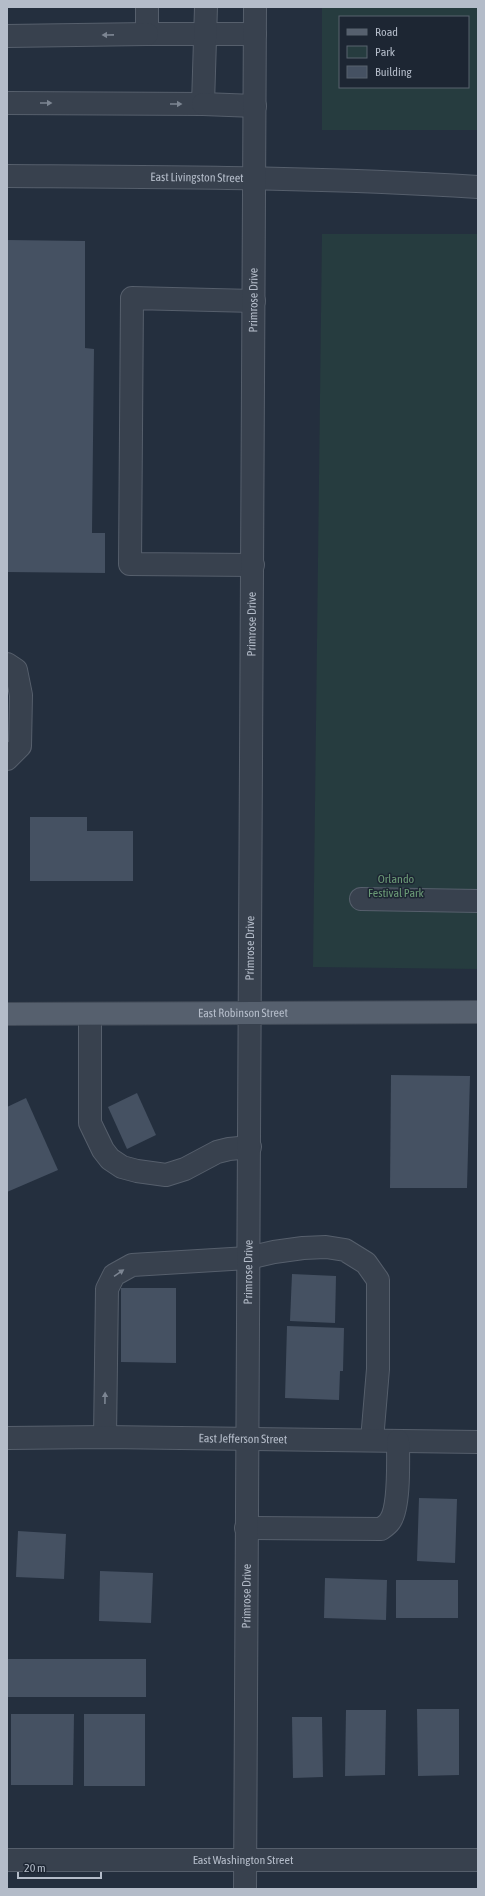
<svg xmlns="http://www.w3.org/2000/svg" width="485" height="1896" font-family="'Asap Condensed',sans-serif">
<rect width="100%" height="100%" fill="#242f3e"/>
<g fill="#263c3f" fill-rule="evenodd">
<path d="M 322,7 L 478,7 L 478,130 L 322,130 ZM 340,17 L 468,17 L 468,87 L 340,87 Z"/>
<path d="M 322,234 L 478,234 L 478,969 L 313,967 Z"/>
</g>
<g fill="#455162">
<path d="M 7,240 L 85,241 L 85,348 L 94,349 L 92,533 L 105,533 L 105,573 L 7,572 Z"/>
<path d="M 30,817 L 87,817 L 87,831 L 133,831 L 133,881 L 30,881 Z"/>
<path d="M 391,1075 L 470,1076 L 467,1188 L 390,1188 Z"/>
<path d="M 137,1093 L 156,1135 L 127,1149 L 108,1107 Z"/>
<path d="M 26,1098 L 58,1170 L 7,1192 L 7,1107 Z"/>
<path d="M 292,1274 L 336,1276 L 335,1323 L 290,1321 Z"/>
<path d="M 121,1288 L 176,1288 L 176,1363 L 121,1362 Z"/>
<path d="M 287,1326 L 344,1328 L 343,1371 L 340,1371 L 339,1400 L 285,1398 Z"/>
<path d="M 419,1498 L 457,1499 L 455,1563 L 417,1561 Z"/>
<path d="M 18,1531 L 66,1534 L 64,1579 L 16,1577 Z"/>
<path d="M 100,1571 L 153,1573 L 151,1623 L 99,1621 Z"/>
<path d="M 325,1578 L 387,1580 L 386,1620 L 324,1618 Z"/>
<rect x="396" y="1580" width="62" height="38"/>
<rect x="7" y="1659" width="139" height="38"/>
<path d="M 417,1709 L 459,1709 L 459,1775 L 418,1776 Z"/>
<path d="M 346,1710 L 386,1710 L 385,1775 L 345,1776 Z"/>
<path d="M 11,1714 L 74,1714 L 73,1785 L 11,1785 Z"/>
<rect x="84" y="1714" width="61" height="72"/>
<path d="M 292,1717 L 322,1717 L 323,1777 L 293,1778 Z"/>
</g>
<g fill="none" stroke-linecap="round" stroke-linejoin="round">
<defs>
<g id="minor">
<path d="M 147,7 L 147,34 L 255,34"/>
<path d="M 7,36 L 147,34"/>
<path d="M 7,103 L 203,104 L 206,7"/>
<path d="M 203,104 L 255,106"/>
<path id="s1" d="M 7,176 C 164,177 321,177 478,187"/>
<path d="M 253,565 L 130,564 L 132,298 L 254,301"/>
<path d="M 7,664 L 16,670 L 21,695 L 20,746 L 7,759"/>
<path d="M 361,899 L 478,901"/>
<path d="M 90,1014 L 90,1123 L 103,1150 L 110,1159 L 122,1167 L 137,1171 L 166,1175 L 185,1169 L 217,1152 L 229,1149 L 250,1147"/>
<path d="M 105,1437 L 107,1289 L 114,1275 L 132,1265 L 248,1258 L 274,1252 L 303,1248 L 326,1247 L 345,1250 L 366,1263 L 378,1280 L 378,1369 L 372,1440"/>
<path id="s2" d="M 7,1438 L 105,1437 L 478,1442"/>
<path d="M 246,1528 L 381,1529 C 384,1527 388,1524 390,1521 C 400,1507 398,1459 398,1441"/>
<path id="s3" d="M 7,1860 L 478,1860"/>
<path id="s4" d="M 245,1889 L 255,7"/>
</g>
<g id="major">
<path id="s5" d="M 7,1014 L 478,1012"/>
</g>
</defs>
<use href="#minor" stroke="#565f6c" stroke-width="24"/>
<use href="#major" stroke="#414a57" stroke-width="24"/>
<use href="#minor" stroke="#38414e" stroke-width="22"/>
<use href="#major" stroke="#56606e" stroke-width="22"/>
</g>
<defs><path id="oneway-solid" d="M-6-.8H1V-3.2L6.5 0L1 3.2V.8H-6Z"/></defs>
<g fill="#7c8592">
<use href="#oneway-solid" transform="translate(108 35) rotate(179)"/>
<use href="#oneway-solid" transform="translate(46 103)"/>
<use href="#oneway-solid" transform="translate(176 104)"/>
<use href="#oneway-solid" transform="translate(119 1273) rotate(-34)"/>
<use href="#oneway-solid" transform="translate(105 1398) rotate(-89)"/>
</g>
<g text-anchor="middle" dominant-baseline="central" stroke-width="3" stroke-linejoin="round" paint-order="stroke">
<g font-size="12" fill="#b4bcc9" stroke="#1d2633">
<text stroke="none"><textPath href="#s1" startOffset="190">East Livingston Street</textPath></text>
<text stroke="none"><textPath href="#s4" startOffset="1589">Primrose Drive</textPath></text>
<text stroke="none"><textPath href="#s4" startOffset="1265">Primrose Drive</textPath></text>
<text stroke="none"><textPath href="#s4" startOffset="941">Primrose Drive</textPath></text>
<text stroke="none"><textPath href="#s5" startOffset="236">East Robinson Street</textPath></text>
<text stroke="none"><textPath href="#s4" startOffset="617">Primrose Drive</textPath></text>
<text stroke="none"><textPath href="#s2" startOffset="236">East Jefferson Street</textPath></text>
<text stroke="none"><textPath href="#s4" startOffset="293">Primrose Drive</textPath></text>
<text stroke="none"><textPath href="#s3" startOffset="236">East Washington Street</textPath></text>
</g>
<g font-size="12" fill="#6b9a76" stroke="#1d2633">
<text x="396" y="879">Orlando<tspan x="396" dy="14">Festival Park</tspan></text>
</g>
</g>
<rect width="485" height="1896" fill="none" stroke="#b4bcc9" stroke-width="16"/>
<rect x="339" y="16" width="130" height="72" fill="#1d2633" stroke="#59626f"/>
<rect x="347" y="29" width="20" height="6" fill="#56606e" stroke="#59626f"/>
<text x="375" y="36" font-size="12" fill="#b4bcc9">Road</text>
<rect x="347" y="46" width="20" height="12" fill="#263c3f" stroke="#59626f"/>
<text x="375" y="56" font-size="12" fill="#b4bcc9">Park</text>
<rect x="347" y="66" width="20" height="12" fill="#455162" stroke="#59626f"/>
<text x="375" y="76" font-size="12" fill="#b4bcc9">Building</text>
<path d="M18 1872v6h83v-6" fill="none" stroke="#b4bcc9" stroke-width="2"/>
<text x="24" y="1872" font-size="12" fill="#b4bcc9" stroke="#1d2633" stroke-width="3" paint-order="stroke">20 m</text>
</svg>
